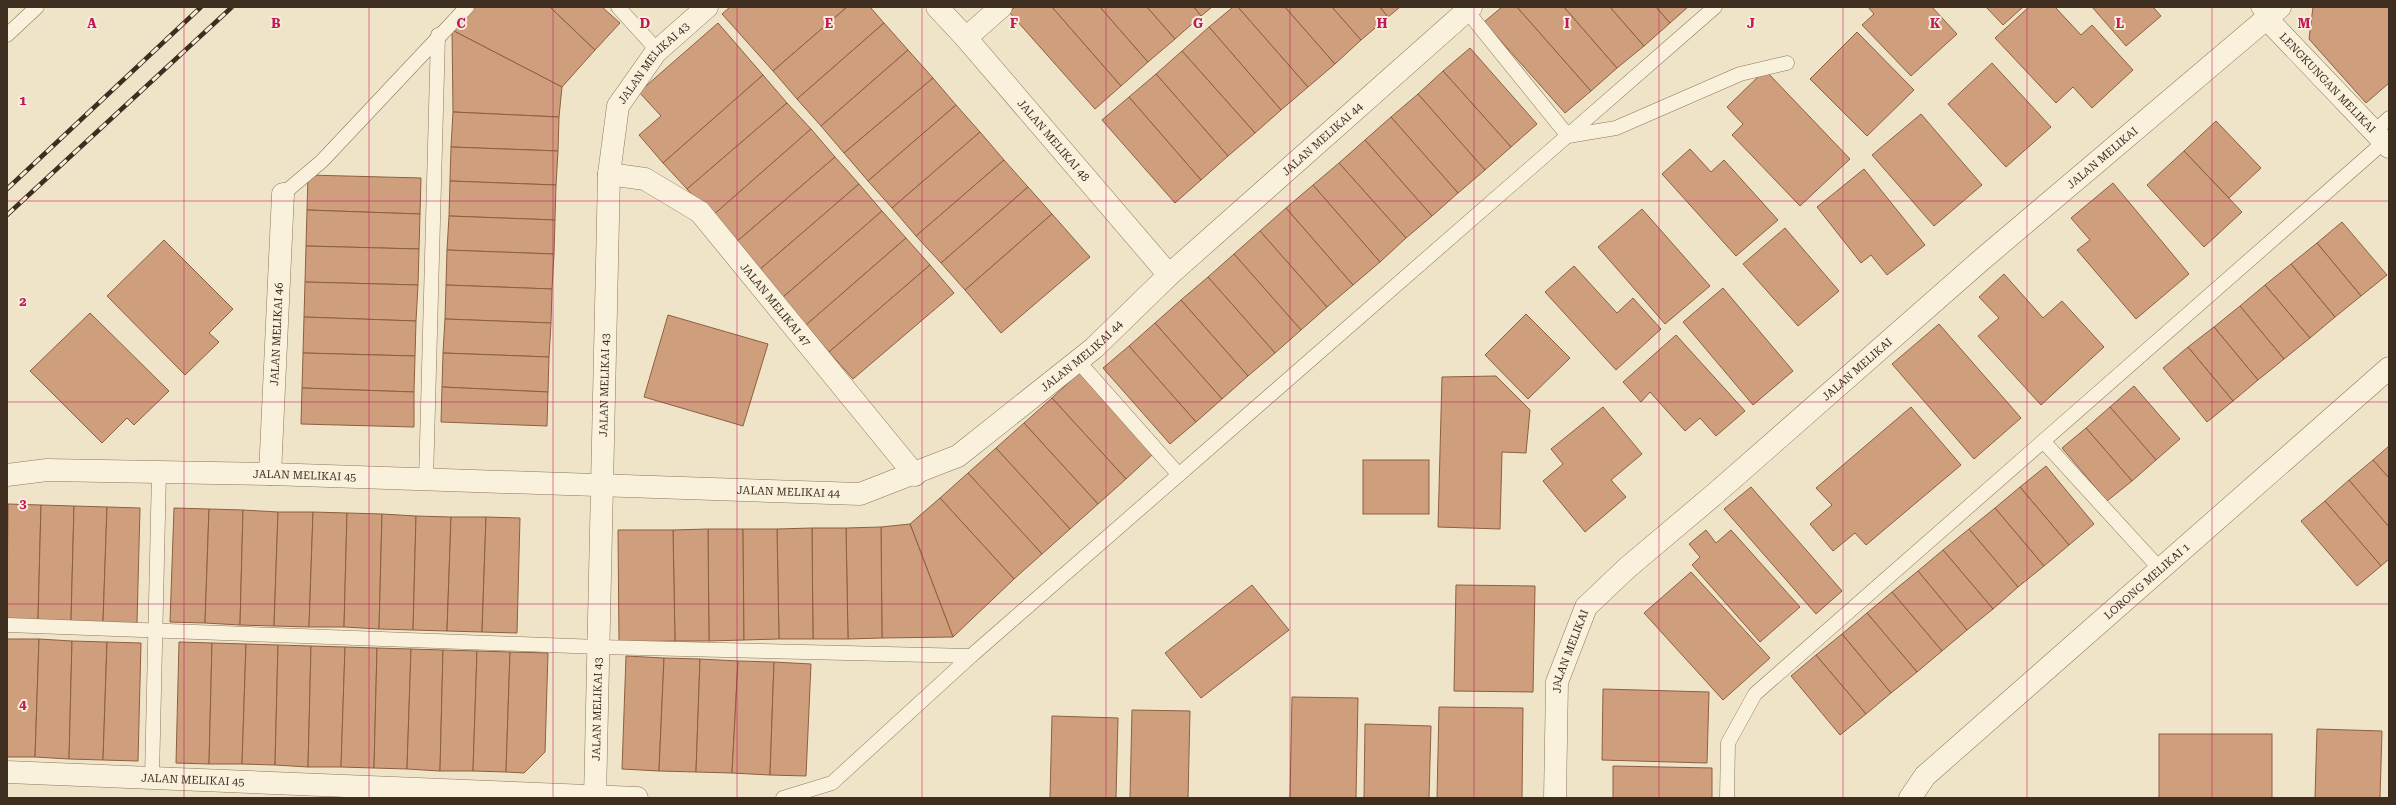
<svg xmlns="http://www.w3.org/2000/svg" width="2396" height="805" font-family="'Roboto Serif',serif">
<rect width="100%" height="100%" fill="#f0e4c8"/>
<g fill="#cf9f7d" stroke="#8d5f41">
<path d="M 475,7 L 550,7 L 595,50 L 562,87 L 452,30 Z"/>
<path d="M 550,7 L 602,7 L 620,23 L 595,50 Z"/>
<path d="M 730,7 L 847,7 L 773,71 L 722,14 Z"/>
<path d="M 847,7 L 870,7 L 884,23 L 797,99 L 773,71 Z"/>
<path d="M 1015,7 L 1052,7 L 1121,86 L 1095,109 L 1009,12 Z"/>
<path d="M 1052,7 L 1100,7 L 1148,62 L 1121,86 Z"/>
<path d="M 1100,7 L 1147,7 L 1175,39 L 1148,62 Z"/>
<path d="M 1147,7 L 1194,7 L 1201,16 L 1175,39 Z"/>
<path d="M 1194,7 L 1212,7 L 1201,16 Z"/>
<path d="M 1233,7 L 1238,7 L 1308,87 L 1281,110 L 1209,27 Z"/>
<path d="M 1238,7 L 1285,7 L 1335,64 L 1308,87 Z"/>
<path d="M 1285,7 L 1332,7 L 1361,40 L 1335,64 Z"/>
<path d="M 1332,7 L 1380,7 L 1388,17 L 1361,40 Z"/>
<path d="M 1380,7 L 1400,7 L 1388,17 Z"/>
<path d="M 1502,7 L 1517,7 L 1591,91 L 1565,113 L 1484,22 Z"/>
<path d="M 1517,7 L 1564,7 L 1617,68 L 1591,91 Z"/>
<path d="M 1564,7 L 1610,7 L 1644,46 L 1617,68 Z"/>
<path d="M 1610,7 L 1656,7 L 1670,23 L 1644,46 Z"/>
<path d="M 1656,7 L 1688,7 L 1670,23 Z"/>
<path d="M 1868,7 L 1932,7 L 1957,34 L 1911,76 L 1862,25 L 1874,14 Z"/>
<path d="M 1986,7 L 2023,7 L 2003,25 Z"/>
<path d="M 2029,7 L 2055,7 L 2081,35 L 2092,25 L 2133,70 L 2092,108 L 2073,87 L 2056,103 L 1995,38 Z"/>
<path d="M 2092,7 L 2153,7 L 2161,16 L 2126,46 Z"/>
<path d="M 2313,7 L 2389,7 L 2389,83 L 2366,103 L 2309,39 Z"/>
<path d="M 718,23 L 763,75 L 663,163 L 639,135 L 661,116 L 639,92 Z"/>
<path d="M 884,23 L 908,50 L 821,126 L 797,99 Z"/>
<path d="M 1209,27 L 1281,110 L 1255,133 L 1182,51 Z"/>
<path d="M 452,30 L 562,87 L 559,117 L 453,112 Z"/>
<path d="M 1857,32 L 1914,90 L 1867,136 L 1810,79 Z"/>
<path d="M 1470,48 L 1537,124 L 1511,147 L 1443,71 Z"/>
<path d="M 908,50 L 933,78 L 844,153 L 821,126 Z"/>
<path d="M 1182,51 L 1255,133 L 1228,156 L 1156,74 Z"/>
<path d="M 1992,63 L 2051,127 L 2006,167 L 1948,104 Z"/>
<path d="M 1765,70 L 1850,159 L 1800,206 L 1732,135 L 1743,124 L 1727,107 Z"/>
<path d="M 1443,71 L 1511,147 L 1485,170 L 1418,94 Z"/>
<path d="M 1156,74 L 1228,156 L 1201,180 L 1129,97 Z"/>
<path d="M 763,75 L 787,103 L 687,189 L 663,163 Z"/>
<path d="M 933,78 L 956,105 L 868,181 L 844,153 Z"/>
<path d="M 1418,94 L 1485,170 L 1458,193 L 1391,117 Z"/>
<path d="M 1129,97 L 1201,180 L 1175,203 L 1102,120 Z"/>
<path d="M 787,103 L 811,129 L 711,217 L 687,189 Z"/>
<path d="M 956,105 L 980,132 L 892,208 L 868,181 Z"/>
<path d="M 453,112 L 559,117 L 558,151 L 451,147 Z"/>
<path d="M 1921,114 L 1982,185 L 1934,226 L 1872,155 Z"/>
<path d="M 1391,117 L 1458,193 L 1432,216 L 1365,140 Z"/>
<path d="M 2216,121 L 2261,168 L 2229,198 L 2184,151 Z"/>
<path d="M 811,129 L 835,157 L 734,244 L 711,217 Z"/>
<path d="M 980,132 L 1004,160 L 916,236 L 892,208 Z"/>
<path d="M 1365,140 L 1432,216 L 1406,238 L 1339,163 Z"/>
<path d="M 451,147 L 558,151 L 556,185 L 450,181 Z"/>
<path d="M 1690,149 L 1711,172 L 1724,160 L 1778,220 L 1736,256 L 1662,174 Z"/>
<path d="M 2184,151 L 2242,212 L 2204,247 L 2147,185 Z"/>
<path d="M 835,157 L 859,184 L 758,271 L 734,244 Z"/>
<path d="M 1004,160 L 1028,187 L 941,263 L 916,236 Z"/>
<path d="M 1339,163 L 1406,238 L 1380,262 L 1313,185 Z"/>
<path d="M 1864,169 L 1925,245 L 1887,275 L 1871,255 L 1861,263 L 1817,207 Z"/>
<path d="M 308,175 L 421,178 L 420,214 L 307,210 Z"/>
<path d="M 450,181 L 556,185 L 555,220 L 449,216 Z"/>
<path d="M 2113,183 L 2189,274 L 2136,319 L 2077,250 L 2090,240 L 2071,218 Z"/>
<path d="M 859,184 L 882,211 L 782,298 L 758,271 Z"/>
<path d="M 1313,185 L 1380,262 L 1353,285 L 1286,208 Z"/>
<path d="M 1028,187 L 1052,214 L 965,290 L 941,263 Z"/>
<path d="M 1286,208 L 1353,285 L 1327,307 L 1260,231 Z"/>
<path d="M 1642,209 L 1710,286 L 1665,324 L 1598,247 Z"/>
<path d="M 307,210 L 420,214 L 419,249 L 306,246 Z"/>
<path d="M 882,211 L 906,238 L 806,325 L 782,298 Z"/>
<path d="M 1052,214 L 1090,257 L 1001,333 L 965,290 Z"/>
<path d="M 449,216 L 555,220 L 554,254 L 447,250 Z"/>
<path d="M 2342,222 L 2387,275 L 2361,296 L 2317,243 Z"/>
<path d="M 1785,228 L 1839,291 L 1798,326 L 1743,264 Z"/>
<path d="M 1260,231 L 1327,307 L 1301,330 L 1234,254 Z"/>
<path d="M 906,238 L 930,265 L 829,352 L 806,325 Z"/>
<path d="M 164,240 L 233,309 L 209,333 L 219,342 L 185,375 L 107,296 Z"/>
<path d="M 2317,243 L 2361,296 L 2335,317 L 2291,264 Z"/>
<path d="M 306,246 L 419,249 L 418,285 L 305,282 Z"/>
<path d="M 447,250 L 554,254 L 552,289 L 446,285 Z"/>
<path d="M 1234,254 L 1301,330 L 1275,353 L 1208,277 Z"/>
<path d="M 2291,264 L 2335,317 L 2310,338 L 2265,285 Z"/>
<path d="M 930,265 L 954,293 L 853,379 L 829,352 Z"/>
<path d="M 1574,266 L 1617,313 L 1633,298 L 1661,329 L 1616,370 L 1545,292 Z"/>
<path d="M 2004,274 L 2043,318 L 2062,301 L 2104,347 L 2041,405 L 1978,336 L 1999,318 L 1979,297 Z"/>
<path d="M 1208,277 L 1275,353 L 1248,376 L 1181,300 Z"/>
<path d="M 305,282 L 418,285 L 416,321 L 304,317 Z"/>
<path d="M 446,285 L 552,289 L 551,323 L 445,319 Z"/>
<path d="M 2265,285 L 2310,338 L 2284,359 L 2240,306 Z"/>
<path d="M 1723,288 L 1793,371 L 1753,405 L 1683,322 Z"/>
<path d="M 1181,300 L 1248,376 L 1222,399 L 1155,323 Z"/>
<path d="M 2240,306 L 2284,359 L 2258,380 L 2214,327 Z"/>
<path d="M 90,313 L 169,391 L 134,425 L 127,418 L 102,443 L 30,371 Z"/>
<path d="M 1526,314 L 1570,358 L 1528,399 L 1485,355 Z"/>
<path d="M 668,315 L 768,344 L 743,426 L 644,397 Z"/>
<path d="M 304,317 L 416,321 L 415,356 L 303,353 Z"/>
<path d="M 445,319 L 551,323 L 549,357 L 443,353 Z"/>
<path d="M 1155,323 L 1222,399 L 1196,422 L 1129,346 Z"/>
<path d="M 1939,324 L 2021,418 L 1974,459 L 1892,364 Z"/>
<path d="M 2214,327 L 2258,380 L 2233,401 L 2188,347 Z"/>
<path d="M 1676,335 L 1745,411 L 1716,436 L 1700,418 L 1685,431 L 1650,392 L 1641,402 L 1623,382 Z"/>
<path d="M 1129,346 L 1196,422 L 1170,444 L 1103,368 Z"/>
<path d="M 2188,347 L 2233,401 L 2207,422 L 2163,368 Z"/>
<path d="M 303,353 L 415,356 L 414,392 L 302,388 Z"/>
<path d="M 443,353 L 549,357 L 548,392 L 442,387 Z"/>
<path d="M 1080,372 L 1154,453 L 1126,479 L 1052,398 Z"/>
<path d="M 1496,376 L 1530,410 L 1526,453 L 1502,452 L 1500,529 L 1438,527 L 1442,377 Z"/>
<path d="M 2134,386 L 2180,439 L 2156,460 L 2110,407 Z"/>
<path d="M 442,387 L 548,392 L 547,426 L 441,422 Z"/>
<path d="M 302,388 L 414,392 L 414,427 L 301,424 Z"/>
<path d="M 1052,398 L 1126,479 L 1098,504 L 1024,423 Z"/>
<path d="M 1603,407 L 1642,454 L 1611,480 L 1626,497 L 1585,532 L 1543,481 L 1563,464 L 1551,449 Z"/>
<path d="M 1911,407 L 1961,465 L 1866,545 L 1855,533 L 1833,551 L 1810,524 L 1832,505 L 1816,488 Z"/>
<path d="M 2110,407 L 2156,460 L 2132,481 L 2086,428 Z"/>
<path d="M 1024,423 L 1098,504 L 1070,529 L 996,448 Z"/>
<path d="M 2086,428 L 2132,481 L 2107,501 L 2062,448 Z"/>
<path d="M 2389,446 L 2389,478 L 2373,460 Z"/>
<path d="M 996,448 L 1070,529 L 1042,554 L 968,473 Z"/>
<rect x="1363" y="460" width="66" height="54"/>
<path d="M 2373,460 L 2389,478 L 2389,527 L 2349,480 Z"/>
<path d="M 2046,466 L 2094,524 L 2069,545 L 2020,487 Z"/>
<path d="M 968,473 L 1042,554 L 1014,579 L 940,498 Z"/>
<path d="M 2349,480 L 2389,527 L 2389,559 L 2381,566 L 2325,501 Z"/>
<path d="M 1751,487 L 1842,591 L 1816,614 L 1724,509 Z"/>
<path d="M 2020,487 L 2069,545 L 2044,566 L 1995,508 Z"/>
<path d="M 940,498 L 1014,579 L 953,637 L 910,524 Z"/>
<path d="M 2325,501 L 2381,566 L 2357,586 L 2301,521 Z"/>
<path d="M 8,504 L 41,505 L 38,620 L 7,619 Z"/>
<path d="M 41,505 L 74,506 L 71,621 L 38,620 Z"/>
<path d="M 74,506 L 107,507 L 103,622 L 71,621 Z"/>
<path d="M 107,507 L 140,508 L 137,623 L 103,622 Z"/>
<path d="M 174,508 L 209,509 L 205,623 L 170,622 Z"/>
<path d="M 1995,508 L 2044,566 L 2018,587 L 1969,529 Z"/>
<path d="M 209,509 L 243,510 L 240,625 L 205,623 Z"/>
<path d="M 243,510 L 278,512 L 274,626 L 240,625 Z"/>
<path d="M 278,512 L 313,512 L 309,627 L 274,626 Z"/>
<path d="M 313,512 L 347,513 L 344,627 L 309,627 Z"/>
<path d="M 347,513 L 382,514 L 379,629 L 344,627 Z"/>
<path d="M 382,514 L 416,516 L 413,630 L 379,629 Z"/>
<path d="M 416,516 L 451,517 L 447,631 L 413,630 Z"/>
<path d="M 451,517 L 486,517 L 482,632 L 447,631 Z"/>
<path d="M 486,517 L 520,518 L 517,633 L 482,632 Z"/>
<path d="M 910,524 L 953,637 L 882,638 L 881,527 Z"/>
<path d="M 881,527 L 882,638 L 848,639 L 846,528 Z"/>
<path d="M 812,528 L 846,528 L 848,639 L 813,639 Z"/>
<path d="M 812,528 L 813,639 L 779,639 L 777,529 Z"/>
<path d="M 708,529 L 743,529 L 744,640 L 709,641 Z"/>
<path d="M 708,529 L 709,641 L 675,641 L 673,530 Z"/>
<path d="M 743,529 L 777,529 L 779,639 L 744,640 Z"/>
<path d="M 1969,529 L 2018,587 L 1993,609 L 1943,550 Z"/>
<path d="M 618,530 L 673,530 L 675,641 L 619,642 Z"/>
<path d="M 1706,530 L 1716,543 L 1731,530 L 1800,607 L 1760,642 L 1692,565 L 1700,557 L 1689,544 Z"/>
<path d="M 1943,550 L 1993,609 L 1967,630 L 1918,571 Z"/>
<path d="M 1918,571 L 1967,630 L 1942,651 L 1892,592 Z"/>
<path d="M 1691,572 L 1770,658 L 1723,700 L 1644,613 Z"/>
<path d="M 1252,585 L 1289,630 L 1201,698 L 1165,653 Z"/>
<path d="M 1456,585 L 1535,586 L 1533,692 L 1454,691 Z"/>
<path d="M 1892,592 L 1942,651 L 1917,672 L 1867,613 Z"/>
<path d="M 1867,613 L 1917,672 L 1891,693 L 1842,634 Z"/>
<path d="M 1842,634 L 1891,693 L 1866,714 L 1816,655 Z"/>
<path d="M 7,639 L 39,639 L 35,757 L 7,757 Z"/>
<path d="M 39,639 L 72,641 L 69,759 L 35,757 Z"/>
<path d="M 72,641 L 107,642 L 103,760 L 69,759 Z"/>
<path d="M 107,642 L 141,643 L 138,761 L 103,760 Z"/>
<path d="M 179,642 L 212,643 L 209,764 L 176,763 Z"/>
<path d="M 212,643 L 246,644 L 242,764 L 209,764 Z"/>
<path d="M 246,644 L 278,645 L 275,765 L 242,764 Z"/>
<path d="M 278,645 L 311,646 L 308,767 L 275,765 Z"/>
<path d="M 311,646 L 345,647 L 341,767 L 308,767 Z"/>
<path d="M 345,647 L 377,648 L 374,768 L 341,767 Z"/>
<path d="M 377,648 L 411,649 L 407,769 L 374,768 Z"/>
<path d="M 411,649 L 443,650 L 440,771 L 407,769 Z"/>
<path d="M 443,650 L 477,651 L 473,771 L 440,771 Z"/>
<path d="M 477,651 L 510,652 L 506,772 L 473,771 Z"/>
<path d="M 510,652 L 548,653 L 545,752 L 524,773 L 506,772 Z"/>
<path d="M 1816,655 L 1866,714 L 1840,735 L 1791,676 Z"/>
<path d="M 626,656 L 664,658 L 659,771 L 622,769 Z"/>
<path d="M 664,658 L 700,659 L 696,772 L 659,771 Z"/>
<path d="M 700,659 L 738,661 L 732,773 L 696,772 Z"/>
<path d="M 738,661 L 774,662 L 770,775 L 732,773 Z"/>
<path d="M 774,662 L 811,664 L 806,776 L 770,775 Z"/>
<path d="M 1603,689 L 1709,692 L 1707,763 L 1602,760 Z"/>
<path d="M 1292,697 L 1358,698 L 1356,798 L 1290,798 Z"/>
<path d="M 1439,707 L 1523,708 L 1522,798 L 1437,798 Z"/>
<path d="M 1132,710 L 1190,711 L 1188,798 L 1130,798 Z"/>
<path d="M 1052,716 L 1118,718 L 1116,798 L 1050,798 Z"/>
<path d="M 1365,724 L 1431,726 L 1429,798 L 1364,798 Z"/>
<path d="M 2317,729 L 2382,731 L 2380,798 L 2315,798 Z"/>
<rect x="2159" y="734" width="113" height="64"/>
<path d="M 1613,766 L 1712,768 L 1712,798 L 1613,798 Z"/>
</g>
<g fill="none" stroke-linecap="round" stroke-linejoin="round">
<defs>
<g id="lane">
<path d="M 618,7 L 658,51"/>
<path d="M 2258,7 L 2267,19"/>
<path d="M 1467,11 L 1568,136 L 1616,128 L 1740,74 L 1787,63"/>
<path d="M 7,35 L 37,7"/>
<path d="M 2374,132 L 2389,118"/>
<path d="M 283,194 L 322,161 L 467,7"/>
<path d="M 1078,361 L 1179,475"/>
<path d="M 2043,441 L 2160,569"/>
<path d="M 426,481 L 438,35"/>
<path d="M 7,625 L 599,647 L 971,656"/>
<path d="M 152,777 L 159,472"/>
<path d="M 783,798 L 832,783 L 971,656 L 1715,7"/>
<path d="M 1727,798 L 1728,743 L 1755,694 L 2384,142"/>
</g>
<g id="street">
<path id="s1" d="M 937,7 L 966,38 L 1169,275"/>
<path id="s2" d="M 2267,19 L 2389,147"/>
<path d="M 966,38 L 1001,7"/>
<path id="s3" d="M 609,174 L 645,179 L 700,212 L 915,475"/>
<path id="s4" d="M 270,474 L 283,194"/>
<path id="s5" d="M 7,475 L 47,470 L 270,474 L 860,494 L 958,456 L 1094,348 L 1169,275 L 1471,7"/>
<path id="s6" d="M 7,772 L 637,798"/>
<path id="s7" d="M 595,798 L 609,174 L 618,106 L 656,52 L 707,7"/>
<path id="s8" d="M 1555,798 L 1557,682 L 1586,607 L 1627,568 L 1716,493 L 1979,262 L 2280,7"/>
<path id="s9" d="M 1910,798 L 1925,776 L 2389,368"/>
</g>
</defs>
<use href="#lane" stroke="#8d765c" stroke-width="15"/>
<use href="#street" stroke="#8d765c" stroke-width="23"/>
<use href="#lane" stroke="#faf1dc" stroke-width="14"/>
<use href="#street" stroke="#faf1dc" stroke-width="22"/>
<defs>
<g id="rail">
<path d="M 7,189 L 201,7"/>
<path d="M 7,215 L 232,7"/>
</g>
</defs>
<use href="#rail" stroke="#3d2e20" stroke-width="4.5"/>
<use href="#rail" stroke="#f7eed8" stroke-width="3" stroke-dasharray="9" stroke-linecap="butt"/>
</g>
<path fill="none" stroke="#c2185b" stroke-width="1" stroke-opacity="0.55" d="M 184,7 L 184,798M 369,7 L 369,798M 553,7 L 553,798M 737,7 L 737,798M 922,7 L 922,798M 1106,7 L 1106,798M 1290,7 L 1290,798M 1474,7 L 1474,798M 1659,7 L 1659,798M 1843,7 L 1843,798M 2027,7 L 2027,798M 2212,7 L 2212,798M 7,201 L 2389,201M 7,402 L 2389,402M 7,604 L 2389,604"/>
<g text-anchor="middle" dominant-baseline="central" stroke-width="4" stroke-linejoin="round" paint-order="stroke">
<g font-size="11" fill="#3d2e20" stroke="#f7eed8">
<text stroke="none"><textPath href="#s7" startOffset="749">JALAN MELIKAI 43</textPath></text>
<text stroke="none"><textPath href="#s2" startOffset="88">LENGKUNGAN MELIKAI</textPath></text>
<text stroke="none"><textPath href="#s5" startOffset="1442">JALAN MELIKAI 44</textPath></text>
<text stroke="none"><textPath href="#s1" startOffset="177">JALAN MELIKAI 48</textPath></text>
<text stroke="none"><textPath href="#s8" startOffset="881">JALAN MELIKAI</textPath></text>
<text stroke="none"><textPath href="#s3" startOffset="220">JALAN MELIKAI 47</textPath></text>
<text stroke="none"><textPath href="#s4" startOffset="140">JALAN MELIKAI 46</textPath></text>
<text stroke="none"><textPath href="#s5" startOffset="1118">JALAN MELIKAI 44</textPath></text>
<text stroke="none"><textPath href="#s8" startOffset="557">JALAN MELIKAI</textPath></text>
<text stroke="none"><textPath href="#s7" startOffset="413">JALAN MELIKAI 43</textPath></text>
<text stroke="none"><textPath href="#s5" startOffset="298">JALAN MELIKAI 45</textPath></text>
<text stroke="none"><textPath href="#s5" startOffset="782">JALAN MELIKAI 44</textPath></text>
<text stroke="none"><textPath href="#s9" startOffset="322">LORONG MELIKAI 1</textPath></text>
<text stroke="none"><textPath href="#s8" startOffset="149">JALAN MELIKAI</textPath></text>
<text stroke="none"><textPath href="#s7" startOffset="89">JALAN MELIKAI 43</textPath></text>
<text stroke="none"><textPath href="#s6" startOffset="186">JALAN MELIKAI 45</textPath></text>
</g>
</g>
<g font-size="13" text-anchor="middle" font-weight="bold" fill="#c2185b" stroke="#f7eed8" stroke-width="4" stroke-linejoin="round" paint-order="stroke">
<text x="92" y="28">A</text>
<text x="276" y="28">B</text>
<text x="461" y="28">C</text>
<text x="645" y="28">D</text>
<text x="829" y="28">E</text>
<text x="1014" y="28">F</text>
<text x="1198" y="28">G</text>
<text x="1382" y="28">H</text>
<text x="1567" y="28">I</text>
<text x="1751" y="28">J</text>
<text x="1935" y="28">K</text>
<text x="2120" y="28">L</text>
<text x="2304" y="28">M</text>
<text x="23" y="105">1</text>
<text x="23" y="306">2</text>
<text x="23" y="508">3</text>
<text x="23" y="709">4</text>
</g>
<rect width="2396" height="805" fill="none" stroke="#3d2e20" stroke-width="16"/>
</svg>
